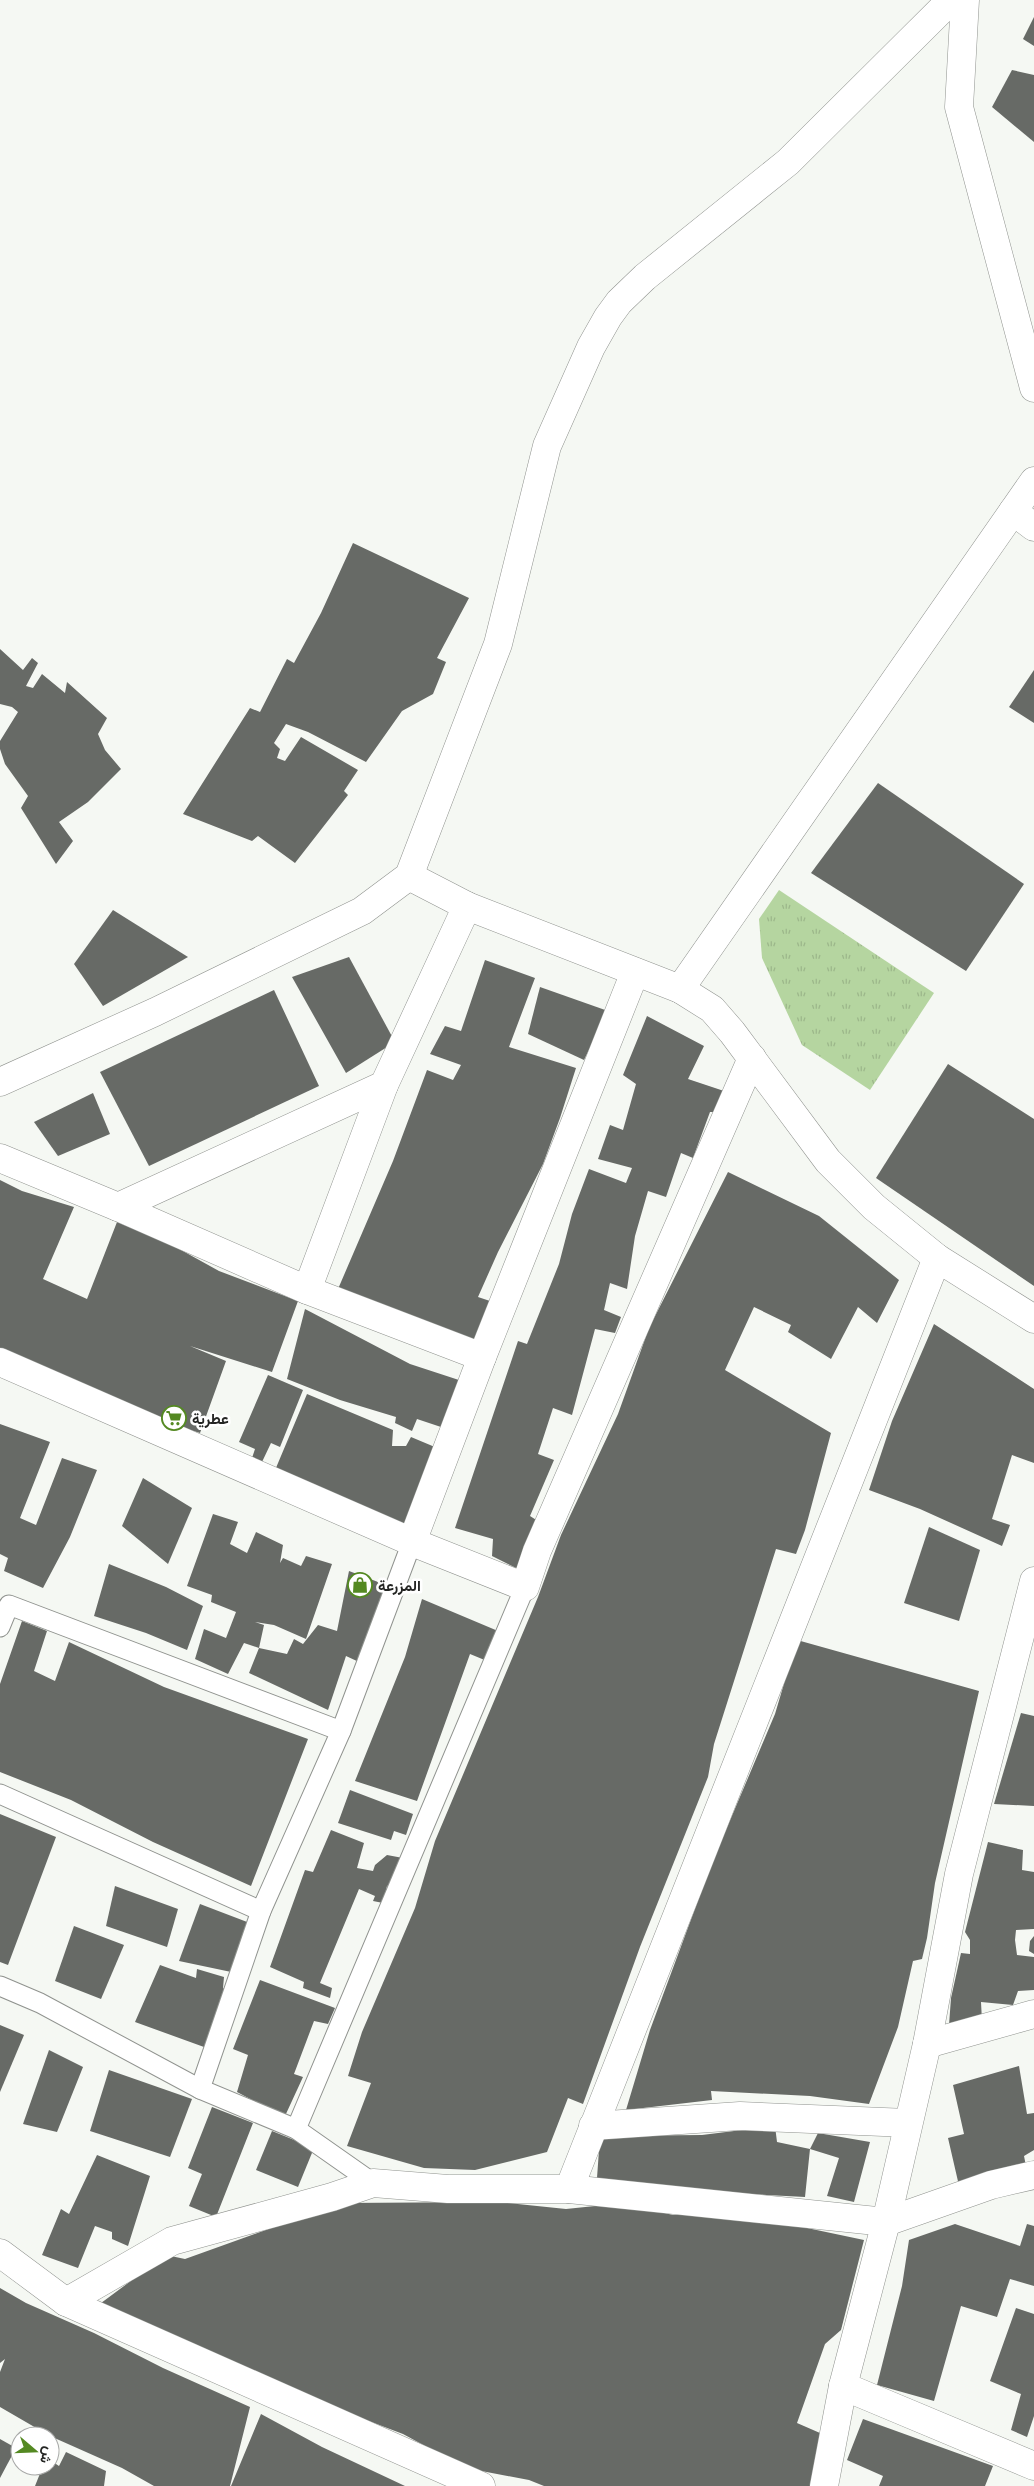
<svg xmlns="http://www.w3.org/2000/svg" width="1034" height="2486" font-family="'PT Sans',Vazirmatn,sans-serif">
<defs>
<pattern id="grass-tufts" width="24" height="20" patternUnits="userSpaceOnUse" patternTransform="scale(1.25)"><rect width="24" height="20" fill="#b5d5a0"/><path d="M3 7l-1-3M5 7V3M7 7l1-3M15 17l-1-3M17 17v-4M19 17l1-3" fill="none" stroke="#9cb78a"/></pattern>
</defs>
<rect width="100%" height="100%" fill="#f5f8f3"/>
<path fill="url(#grass-tufts)" d="M 779,890 L 934,993 L 870,1090 L 802,1045 L 762,958 L 759,919 Z"/>
<g fill="#676a66">
<path d="M 1034,17 L 1034,46 L 1023,39 Z"/>
<path d="M 1012,70 L 1034,75 L 1034,142 L 992,107 Z"/>
<path d="M 353,543 L 469,598 L 437,658 L 446,662 L 433,694 L 402,711 L 366,762 L 308,732 L 286,724 L 274,743 L 280,749 L 277,758 L 285,761 L 301,737 L 358,770 L 344,791 L 348,795 L 295,863 L 258,836 L 252,841 L 183,814 L 250,708 L 260,712 L 287,659 L 294,663 L 321,613 Z"/>
<path d="M 0,649 L 23,670 L 32,658 L 38,663 L 26,686 L 33,688 L 42,674 L 65,693 L 67,682 L 107,718 L 98,734 L 105,750 L 121,769 L 88,802 L 59,822 L 73,841 L 56,864 L 21,808 L 28,796 L 5,764 L 0,749 L 0,741 L 18,712 L 12,707 L 0,704 Z"/>
<path d="M 1034,670 L 1034,723 L 1009,707 Z"/>
<path d="M 878,783 L 1024,884 L 966,971 L 811,873 Z"/>
<path d="M 113,910 L 188,957 L 103,1006 L 74,964 Z"/>
<path d="M 349,957 L 395,1042 L 346,1073 L 292,977 Z"/>
<path d="M 485,960 L 535,978 L 509,1047 L 576,1068 L 560,1118 L 543,1164 L 498,1252 L 478,1297 L 490,1301 L 472,1350 L 335,1296 L 393,1161 L 427,1070 L 453,1080 L 461,1065 L 430,1054 L 445,1026 L 461,1031 Z"/>
<path d="M 540,987 L 608,1011 L 584,1060 L 528,1034 Z"/>
<path d="M 274,990 L 319,1086 L 149,1166 L 100,1072 Z"/>
<path d="M 647,1016 L 704,1046 L 688,1079 L 727,1092 L 721,1112 L 710,1112 L 693,1158 L 681,1153 L 666,1197 L 648,1191 L 635,1236 L 627,1289 L 610,1283 L 604,1310 L 621,1317 L 615,1333 L 595,1329 L 572,1415 L 553,1408 L 538,1454 L 554,1460 L 530,1516 L 541,1523 L 522,1571 L 492,1556 L 493,1539 L 455,1528 L 518,1341 L 527,1344 L 559,1264 L 572,1214 L 589,1169 L 626,1183 L 632,1168 L 598,1159 L 610,1125 L 623,1130 L 636,1084 L 623,1075 Z"/>
<path d="M 948,1064 L 1034,1119 L 1034,1286 L 876,1178 Z"/>
<path d="M 93,1093 L 110,1134 L 58,1156 L 34,1122 Z"/>
<path d="M 728,1172 L 819,1216 L 899,1280 L 877,1323 L 858,1307 L 831,1359 L 788,1332 L 791,1325 L 754,1307 L 725,1370 L 831,1433 L 805,1530 L 796,1554 L 776,1549 L 714,1744 L 708,1777 L 640,1947 L 583,2104 L 568,2098 L 547,2152 L 475,2170 L 424,2168 L 347,2146 L 371,2083 L 348,2076 L 362,2032 L 415,1908 L 435,1841 L 538,1597 L 561,1535 L 618,1414 L 649,1328 Z"/>
<path d="M 0,1180 L 22,1191 L 74,1207 L 43,1279 L 87,1299 L 117,1222 L 172,1245 L 219,1271 L 298,1301 L 272,1372 L 190,1346 L 226,1361 L 200,1433 L 149,1417 L 0,1350 Z"/>
<path d="M 305,1309 L 410,1364 L 465,1382 L 447,1429 L 417,1419 L 412,1431 L 395,1423 L 396,1417 L 340,1400 L 287,1379 Z"/>
<path d="M 934,1324 L 1034,1389 L 1034,1463 L 1012,1455 L 992,1519 L 1010,1525 L 1002,1546 L 920,1509 L 869,1490 L 892,1421 Z"/>
<path d="M 268,1375 L 303,1390 L 280,1447 L 271,1443 L 262,1462 L 252,1458 L 255,1449 L 239,1442 Z"/>
<path d="M 307,1394 L 393,1430 L 392,1446 L 406,1446 L 411,1437 L 442,1450 L 411,1528 L 273,1475 Z"/>
<path d="M 0,1424 L 50,1442 L 20,1518 L 36,1525 L 62,1458 L 97,1470 L 70,1537 L 43,1588 L 4,1571 L 8,1558 L 0,1554 Z"/>
<path d="M 143,1478 L 192,1508 L 168,1564 L 122,1526 Z"/>
<path d="M 213,1514 L 238,1522 L 230,1544 L 247,1553 L 256,1532 L 283,1545 L 280,1563 L 283,1558 L 301,1566 L 306,1556 L 332,1564 L 306,1639 L 274,1625 L 255,1622 L 264,1625 L 259,1648 L 244,1643 L 228,1674 L 195,1659 L 204,1629 L 226,1638 L 236,1612 L 211,1602 L 212,1595 L 187,1586 Z"/>
<path d="M 929,1527 L 980,1550 L 959,1621 L 904,1603 Z"/>
<path d="M 109,1564 L 166,1587 L 203,1606 L 187,1650 L 146,1633 L 94,1616 Z"/>
<path d="M 349,1571 L 386,1585 L 359,1662 L 346,1656 L 328,1710 L 249,1673 L 259,1648 L 287,1654 L 294,1639 L 303,1644 L 318,1625 L 337,1631 Z"/>
<path d="M 422,1599 L 498,1631 L 487,1661 L 470,1654 L 417,1801 L 355,1781 L 405,1657 Z"/>
<path d="M 22,1621 L 47,1631 L 34,1671 L 55,1681 L 69,1642 L 164,1687 L 308,1739 L 251,1886 L 153,1842 L 71,1800 L 0,1772 L 0,1684 Z"/>
<path d="M 797,1640 L 979,1691 L 935,1883 L 927,1938 L 922,1959 L 913,1961 L 898,2027 L 869,2104 L 810,2096 L 711,2091 L 712,2100 L 626,2110 L 650,2030 L 712,1863 L 775,1714 Z"/>
<path d="M 1021,1713 L 1034,1716 L 1034,1806 L 994,1804 Z"/>
<path d="M 350,1790 L 413,1814 L 406,1835 L 394,1831 L 391,1840 L 338,1823 Z"/>
<path d="M 0,1814 L 56,1837 L 8,1965 L 0,1962 Z"/>
<path d="M 331,1830 L 364,1843 L 357,1868 L 373,1871 L 375,1865 L 387,1855 L 403,1858 L 394,1883 L 387,1886 L 383,1903 L 373,1901 L 375,1896 L 359,1889 L 320,1983 L 332,1988 L 330,1998 L 303,1988 L 304,1982 L 270,1967 L 305,1870 L 313,1872 Z"/>
<path d="M 988,1842 L 1023,1850 L 1022,1870 L 1034,1872 L 1034,1929 L 1016,1930 L 1015,1940 L 1017,1955 L 1034,1957 L 1034,1990 L 1018,1991 L 1013,2005 L 981,2002 L 982,2021 L 949,2025 L 951,1998 L 961,1953 L 970,1954 L 970,1940 L 965,1932 Z"/>
<path d="M 115,1886 L 178,1909 L 167,1947 L 106,1926 Z"/>
<path d="M 200,1904 L 255,1925 L 236,1973 L 179,1961 Z"/>
<path d="M 74,1926 L 124,1945 L 101,1999 L 55,1981 Z"/>
<path d="M 1034,1936 L 1034,1954 L 1029,1951 L 1030,1941 Z"/>
<path d="M 160,1965 L 196,1978 L 197,1969 L 224,1977 L 223,1988 L 229,1993 L 204,2047 L 135,2022 Z"/>
<path d="M 260,1980 L 335,2008 L 328,2024 L 314,2021 L 294,2074 L 303,2077 L 285,2116 L 255,2104 L 254,2101 L 237,2092 L 248,2055 L 233,2049 Z"/>
<path d="M 0,2025 L 24,2035 L 0,2092 Z"/>
<path d="M 49,2050 L 83,2067 L 57,2132 L 23,2124 Z"/>
<path d="M 1019,2066 L 1027,2114 L 1034,2113 L 1034,2150 L 1024,2156 L 1027,2171 L 960,2190 L 948,2138 L 964,2134 L 953,2085 Z"/>
<path d="M 109,2070 L 192,2099 L 170,2157 L 90,2131 Z"/>
<path d="M 212,2107 L 253,2123 L 216,2217 L 189,2206 L 202,2174 L 188,2168 Z"/>
<path d="M 775,2126 L 777,2142 L 810,2149 L 805,2197 L 696,2191 L 597,2178 L 600,2136 L 702,2135 Z"/>
<path d="M 272,2131 L 314,2148 L 298,2187 L 256,2170 Z"/>
<path d="M 818,2133 L 870,2142 L 854,2202 L 827,2196 L 839,2158 L 810,2149 Z"/>
<path d="M 97,2155 L 150,2176 L 128,2246 L 112,2239 L 112,2232 L 95,2226 L 78,2268 L 42,2255 L 61,2209 L 69,2214 Z"/>
<path d="M 498,2202 L 566,2209 L 624,2203 L 673,2215 L 740,2214 L 864,2240 L 841,2330 L 825,2344 L 797,2423 L 820,2433 L 810,2486 L 544,2486 L 529,2480 L 466,2468 L 403,2434 L 282,2388 L 97,2306 L 166,2255 L 185,2259 L 341,2203 Z"/>
<path d="M 955,2224 L 1020,2246 L 1027,2224 L 1034,2226 L 1034,2286 L 1010,2279 L 997,2317 L 961,2306 L 934,2401 L 877,2385 L 902,2286 L 909,2240 Z"/>
<path d="M 0,2288 L 26,2303 L 94,2333 L 163,2368 L 250,2407 L 230,2486 L 154,2486 L 122,2468 L 50,2436 L 0,2407 L 0,2372 L 5,2359 L 0,2363 Z"/>
<path d="M 1016,2308 L 1034,2314 L 1034,2416 L 1027,2437 L 1011,2430 L 1021,2394 L 990,2381 Z"/>
<path d="M 261,2414 L 322,2447 L 405,2486 L 231,2486 Z"/>
<path d="M 863,2419 L 993,2466 L 985,2486 L 879,2486 L 883,2476 L 847,2460 Z"/>
<path d="M 0,2439 L 16,2448 L 0,2478 Z"/>
<path d="M 66,2452 L 106,2471 L 104,2486 L 35,2486 L 43,2466 L 50,2466 L 50,2460 L 59,2466 Z"/>
</g>
<g fill="none" stroke-linecap="round" stroke-linejoin="round">
<defs>
<g id="lane">
<path d="M 0,1627 L 9,1605 L 341,1731"/>
<path d="M 0,1794 L 261,1911"/>
<path d="M 0,1986 L 40,2003 L 200,2089 L 296,2129 L 373,2183"/>
<path d="M 200,2089 L 261,1911 L 341,1731 L 412,1542"/>
<path d="M 296,2129 L 525,1587"/>
</g>
<g id="street">
<path d="M 965,0 L 959,107 L 1034,388"/>
<path d="M 1013,511 L 1034,527"/>
<path d="M 409,876 L 467,906 L 680,989 L 712,1009 L 732,1032 L 828,1161 L 874,1207 L 937,1258 L 1034,1319"/>
<path d="M 680,989 L 1034,481"/>
<path d="M 0,1082 L 155,1012 L 362,911 L 409,876 L 498,644 L 547,446 L 591,347 L 608,317 L 619,302 L 645,277 L 788,162 L 951,0"/>
<path d="M 0,1158 L 118,1207 L 384,1085 L 467,906"/>
<path d="M 118,1207 L 307,1290 L 482,1357"/>
<path d="M 307,1290 L 384,1085"/>
<path d="M 0,1362 L 412,1542 L 525,1587 L 537,1551 L 752,1058"/>
<path d="M 412,1542 L 482,1357 L 635,972"/>
<path d="M 927,2044 L 1034,2014"/>
<path d="M 593,2126 L 740,2116 L 908,2123"/>
<path d="M 569,2189 L 937,1258"/>
<path d="M 0,2253 L 66,2302 L 481,2486"/>
<path d="M 66,2302 L 172,2241 L 332,2197 L 373,2183 L 448,2189 L 569,2189 L 886,2222 L 991,2185 L 1034,2175"/>
<path d="M 843,2386 L 1034,2466"/>
<path d="M 824,2486 L 843,2386 L 886,2222 L 927,2044 L 959,1874 L 1034,1581"/>
</g>
</defs>
<use href="#lane" stroke="#90938f" stroke-width="21"/>
<use href="#street" stroke="#90938f" stroke-width="29"/>
<use href="#lane" stroke="#fff" stroke-width="19"/>
<use href="#street" stroke="#fff" stroke-width="28"/>
</g>
<defs>
<symbol id="supermarket-ring" viewBox="-11 -11 22 22"><circle r="9.5" fill="#fff" stroke="#548922" stroke-width="1.5"/><path d="M-6-5.5h2.5l.6 2H6L4.5 2H-2.5L-4.4-4H-6ZM-1.5 3.2a1.3 1.3 0 1 0 .1 0ZM3 3.2a1.3 1.3 0 1 0 .1 0Z" fill="#548922"/></symbol>
<symbol id="shop-ring" viewBox="-11 -11 22 22"><circle r="9.5" fill="#fff" stroke="#548922" stroke-width="1.5"/><path d="M-5-2.5h2.3a2.7 3.5 0 0 1 5.4 0H5L5.5 6h-11ZM-1.5-2.5h3a1.5 2.3 0 0 0-3 0Z" fill="#548922"/></symbol>
</defs>
<g fill-rule="evenodd">
<use href="#supermarket-ring" x="160" y="1404" width="28" height="28"/>
<use href="#shop-ring" x="346" y="1571" width="28" height="28"/>
</g>
<g text-anchor="middle" dominant-baseline="central" stroke-width="5" stroke-linejoin="round" paint-order="stroke">
<g font-size="15" font-weight="bold" fill="#242523" stroke="#fff" text-anchor="start">
<text x="192" y="1418">عطرية</text>
<text x="378" y="1585">المزرعة</text>
</g>
</g>
<g transform="translate(35 2451) rotate(109)"><circle r="24" fill="#ffffff" stroke="#a7a8a7"/>
<path d="M0-4L9 19L0 12L-9 19Z" fill="#548922"/>
<text y="-8" font-size="14" font-weight="bold" text-anchor="middle" fill="#242523">ش</text>
</g>
</svg>
